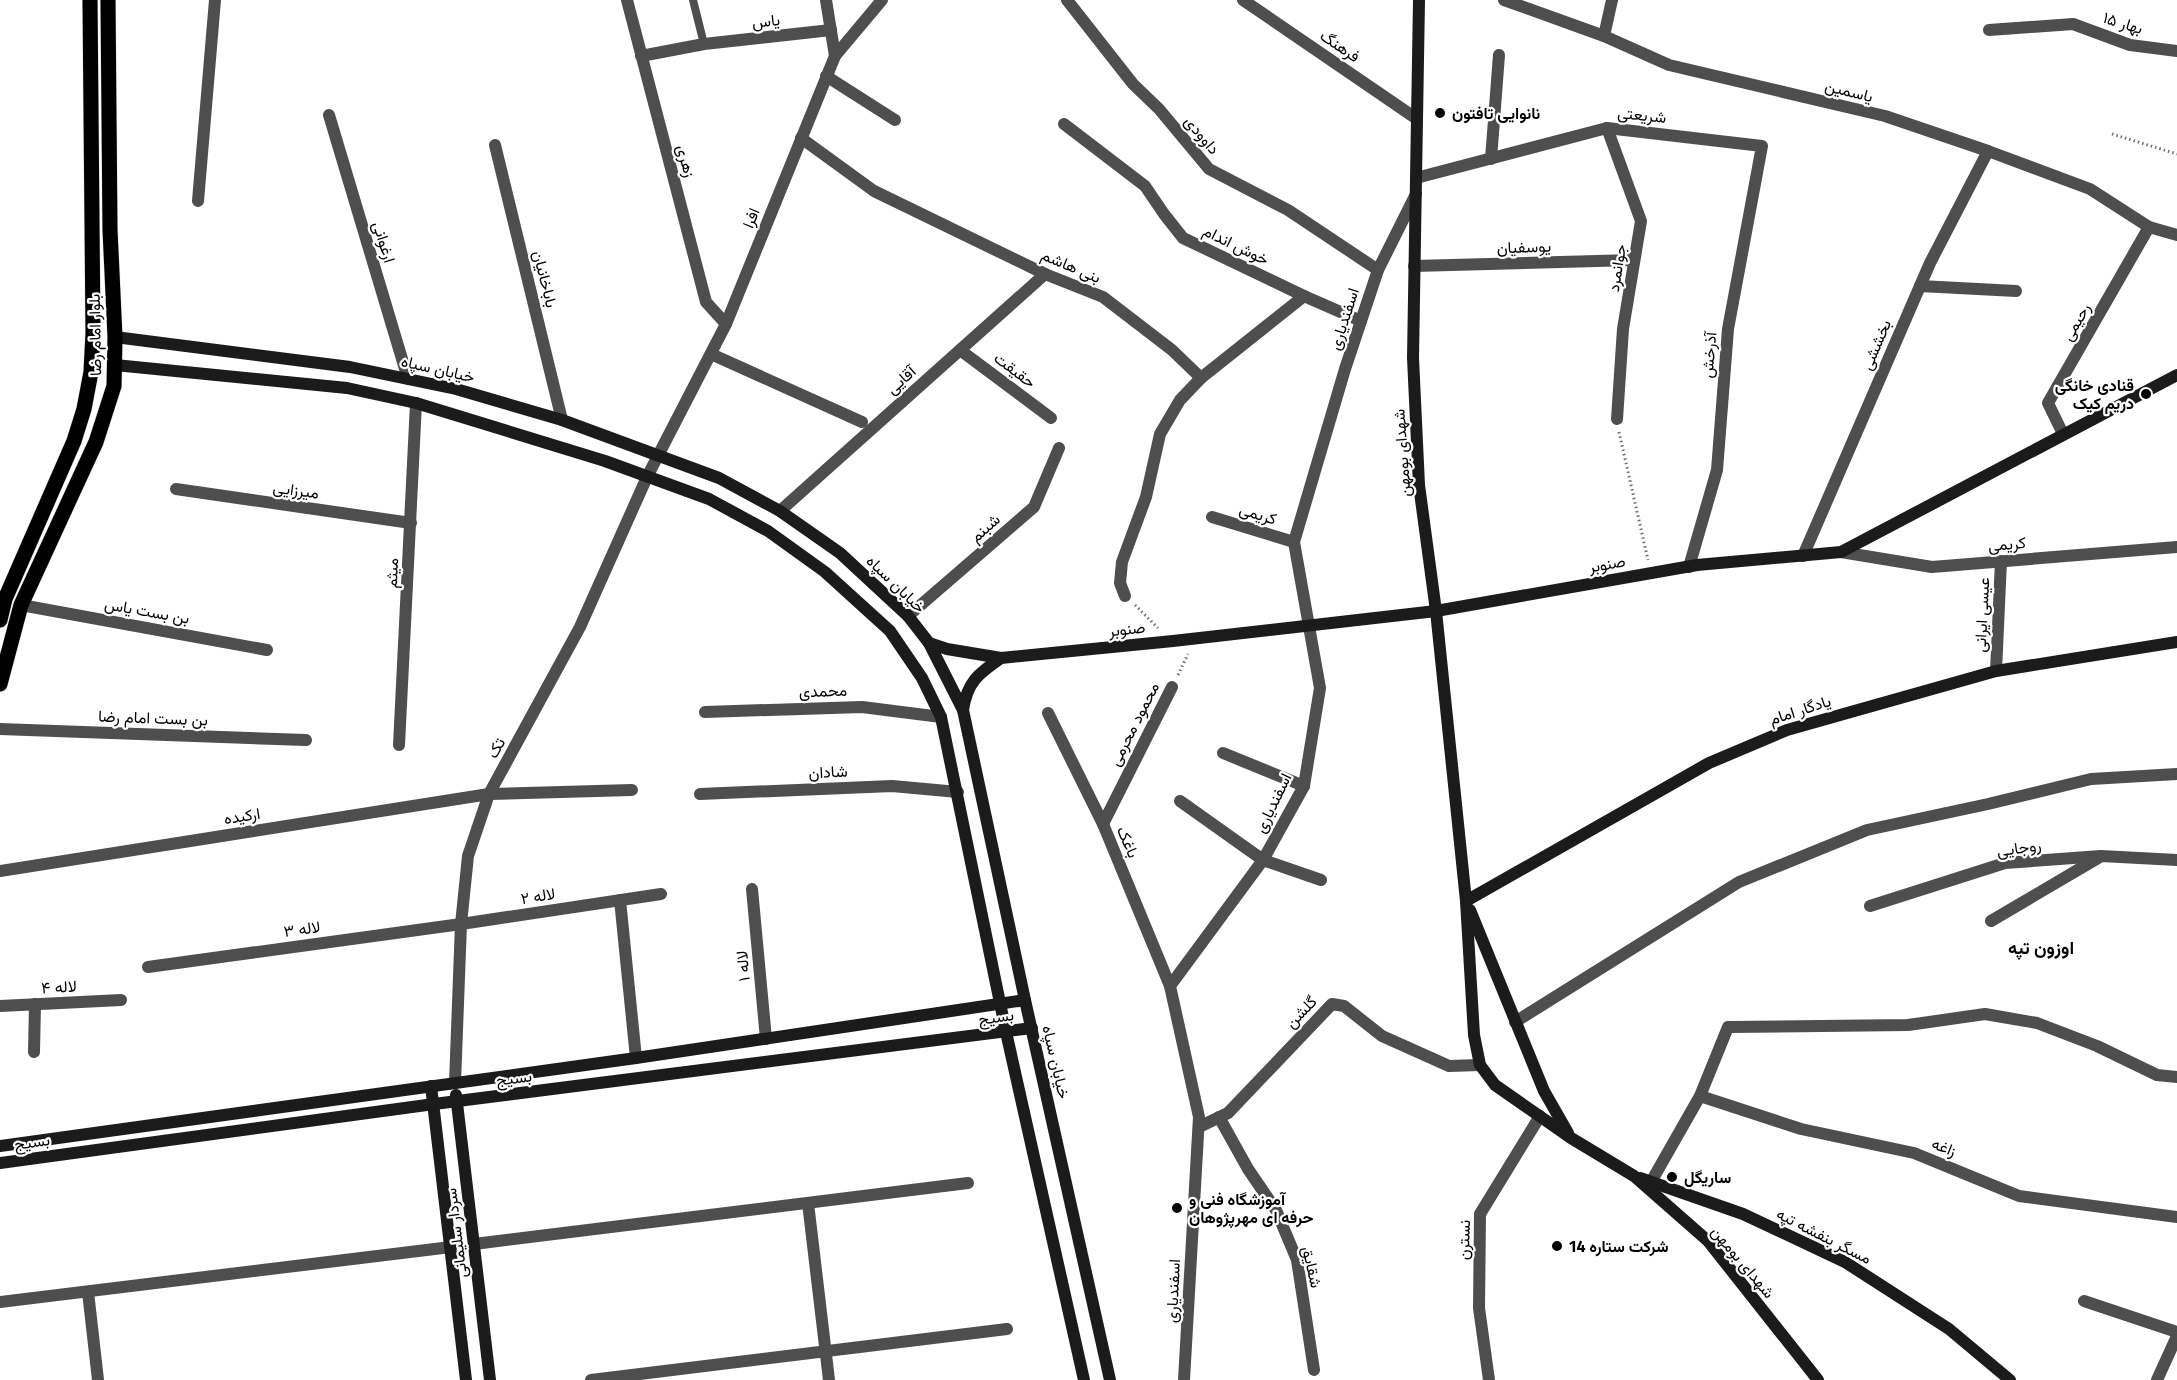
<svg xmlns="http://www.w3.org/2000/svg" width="2177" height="1380" font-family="'Fira Sans',Vazirmatn,sans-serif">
<rect width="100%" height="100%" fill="#fff"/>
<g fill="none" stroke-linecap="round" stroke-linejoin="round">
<defs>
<g id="primary">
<path d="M 0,620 L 5,599 L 74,441 L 84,409 L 91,372 L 93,333 L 90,0"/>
<path d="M 0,684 L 21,605 L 96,442 L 114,386 L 115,337 L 110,230 L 108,0"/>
</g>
</defs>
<use href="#primary" stroke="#dbdbdb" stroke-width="16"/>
<g stroke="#707070" stroke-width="3" stroke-dasharray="1.5 3" stroke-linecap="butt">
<path d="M 2112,134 L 2177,154"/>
<path d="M 1619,432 L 1648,560"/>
<path d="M 1135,605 L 1158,628"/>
<path d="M 1178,675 L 1188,654"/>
</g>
<path stroke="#4e4e4e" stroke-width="8" d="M 693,0 L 704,44"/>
<g stroke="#4e4e4e" stroke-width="12">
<path d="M 627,0 L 706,302 L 726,324"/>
<path d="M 826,0 L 835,56"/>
<path d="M 1067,0 L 1133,84 L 1159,109 L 1209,169 L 1288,210 L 1378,270"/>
<path d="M 1243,0 L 1417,119"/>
<path d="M 1504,0 L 1604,36 L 1669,65 L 1885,116 L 1988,151 L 2090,189 L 2149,227 L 2177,235"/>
<path d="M 1989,30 L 2073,24 L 2130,45 L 2177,51"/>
<path d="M 1604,36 L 1612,0"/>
<path d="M 641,56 L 704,44 L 831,30"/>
<path d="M 826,76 L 895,120"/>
<path d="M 329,115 L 408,379"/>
<path d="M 1064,124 L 1145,186 L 1164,214 L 1183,238 L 1304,296 L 1361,321"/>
<path d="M 1607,128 L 1641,221 L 1623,329 L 1617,419"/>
<path d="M 801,138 L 874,191 L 1045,274 L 1103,297 L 1172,350 L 1201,378 L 1304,296"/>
<path d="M 495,145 L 562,420"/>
<path d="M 1491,159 L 1499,55"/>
<path d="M 1416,178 L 1607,128 L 1762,146 L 1728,329 L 1717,470 L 1689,567"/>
<path d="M 198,201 L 215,0"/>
<path d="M 1414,266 L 1634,260"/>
<path d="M 1920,286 L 2016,291"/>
<path d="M 960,350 L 1051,418"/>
<path d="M 711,354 L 862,422"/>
<path d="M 2063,434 L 2048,403 L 2149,227"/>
<path d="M 176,489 L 411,523"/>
<path d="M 780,511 L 1045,274"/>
<path d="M 1212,517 L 1294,542"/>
<path d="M 1841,552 L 1932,567 L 2177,547"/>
<path d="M 1803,556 L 1930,263 L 1988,151"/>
<path d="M 1125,596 L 1120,583 L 1122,562 L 1146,497 L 1160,434 L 1180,400 L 1201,378"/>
<path d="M 21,605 L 267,650"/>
<path d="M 908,616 L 1034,507 L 1059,448"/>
<path d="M 1996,671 L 2001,561"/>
<path d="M 705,712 L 862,707 L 941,717"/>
<path d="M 1048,713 L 1103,824 L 1170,986"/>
<path d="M 0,729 L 306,740"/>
<path d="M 399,745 L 416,403"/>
<path d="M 1223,753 L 1304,786"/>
<path d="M 700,794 L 892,786 L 958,792"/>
<path d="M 1180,801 L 1263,860 L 1321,880"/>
<path d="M 1103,824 L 1172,687"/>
<path d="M 0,871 L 489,794 L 632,790"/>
<path d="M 752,889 L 766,1039"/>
<path d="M 620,900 L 636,1058"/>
<path d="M 1870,906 L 2005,863 L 2101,856 L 2177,860"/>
<path d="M 1991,921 L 2098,858"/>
<path d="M 148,967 L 461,924 L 661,894"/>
<path d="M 0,1006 L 121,1000"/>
<path d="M 1515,1022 L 1739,882 L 1867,830 L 1988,804 L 2091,779 L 2177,774"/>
<path d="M 34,1052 L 35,1004"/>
<path d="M 455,1083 L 461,924 L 468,856 L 489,794 L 580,627 L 647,477 L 726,324 L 835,56 L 882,0"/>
<path d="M 1700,1096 L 1801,1129 L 1914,1153 L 2019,1196 L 2177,1217"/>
<path d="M 1219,1117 L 1248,1169 L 1276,1210 L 1297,1260 L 1314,1370"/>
<path d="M 1199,1127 L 1228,1113 L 1332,1004 L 1344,1006 L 1382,1036 L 1449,1066 L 1480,1065"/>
<path d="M 1651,1182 L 1700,1096 L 1728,1027 L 1908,1025 L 1985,1014 L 2037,1023 L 2097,1046 L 2157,1075 L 2177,1077"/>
<path d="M 808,1203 L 829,1380"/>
<path d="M 474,1244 L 968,1183"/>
<path d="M 88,1292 L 98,1380"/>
<path d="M 2084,1301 L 2177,1332"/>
<path d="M 0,1302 L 451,1247"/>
<path d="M 591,1380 L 1007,1329"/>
<path d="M 1184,1380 L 1199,1117 L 1170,986 L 1263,860 L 1304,786 L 1320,688 L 1294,542 L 1345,369 L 1378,270 L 1416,194"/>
<path d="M 1489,1380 L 1479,1308 L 1480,1214 L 1540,1116"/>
<path d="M 2157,1380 L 2177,1336"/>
</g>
<g stroke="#1b1b1b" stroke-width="12">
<path d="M 1419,0 L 1413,358 L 1419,485 L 1436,611 L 1466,901 L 1474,1035 L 1480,1065 L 1495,1085 L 1571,1138 L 1634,1176 L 1708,1241 L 1818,1380"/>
<path d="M 115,337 L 350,367 L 456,389 L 562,420 L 719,478 L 780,511 L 840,553 L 908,616 L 929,643 L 963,710 L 1025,1000 L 1110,1380"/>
<path d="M 115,365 L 347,388 L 416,403 L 605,461 L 709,499 L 768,531 L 825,572 L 890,631 L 922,678 L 941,717 L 1006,1032 L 1084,1380"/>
<path d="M 929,643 L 947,649 L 1001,658 L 1173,641 L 1436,611 L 1697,565 L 1841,552 L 2177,375"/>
<path d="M 963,710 C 967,682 979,673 1001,658"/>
<path d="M 1466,901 L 1709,763 L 1787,730 L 1996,671 L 2177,642"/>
<path d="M 1470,910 L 1544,1091 L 1568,1133"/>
<path d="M 431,1086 L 466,1380"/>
<path d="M 456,1095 L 490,1380"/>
<path d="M 0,1146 L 636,1058 L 1025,1000"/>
<path d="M 0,1163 L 434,1104 L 1032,1028"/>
<path d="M 1640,1178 L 1743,1214 L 1845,1262 L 1949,1329 L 2010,1380"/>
</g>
<use href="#primary" stroke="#000" stroke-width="15"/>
</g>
<g fill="#000" stroke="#fff" stroke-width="2">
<circle cx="1440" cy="113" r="6"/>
<circle cx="2146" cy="394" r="6"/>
<circle cx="1672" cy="1177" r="6"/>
<circle cx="1177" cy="1208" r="6"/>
<circle cx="1557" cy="1246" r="6"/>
</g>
<g text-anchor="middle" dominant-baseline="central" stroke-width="4.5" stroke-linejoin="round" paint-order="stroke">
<g font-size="16" fill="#000" stroke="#fff">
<text transform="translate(766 21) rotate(-6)">یاس</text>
<text transform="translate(2123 23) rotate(17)">بهار ۱۵</text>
<text transform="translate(1340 46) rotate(34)">فرهنگ</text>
<text transform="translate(1849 91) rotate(14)">یاسمین</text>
<text transform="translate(1642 115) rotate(6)">شریعتی</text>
<text transform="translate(1202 135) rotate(50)">داوودی</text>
<text transform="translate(686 161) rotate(75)">زهری</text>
<text transform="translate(751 218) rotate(-68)">افرا</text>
<text transform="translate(384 242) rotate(73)">ارغوانی</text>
<text transform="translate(1236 245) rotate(26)">خوش اندام</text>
<text transform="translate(1524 247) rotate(-2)">یوسفیان</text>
<text transform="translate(1071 266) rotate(23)">بنی هاشم</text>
<text transform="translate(1617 268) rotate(-81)">جوانمرد</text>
<text transform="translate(545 279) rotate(76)">باباخانیان</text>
<text transform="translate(1344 319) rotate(-72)">اسفندیاری</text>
<text transform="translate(2076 322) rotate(-60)">رحیمی</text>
<text transform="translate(95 335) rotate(-91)">بلوار امام رضا</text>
<text transform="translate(1876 345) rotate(-67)">بخششی</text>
<text transform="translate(1709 355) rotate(-85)">آذرخش</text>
<text transform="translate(438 369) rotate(13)">خیابان سپاه</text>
<text transform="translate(1015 370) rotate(37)">حقیقت</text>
<text transform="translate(901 380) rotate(-42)">آقایی</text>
<text transform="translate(1402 453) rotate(-94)">شهدای بومهن</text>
<text transform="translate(296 490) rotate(8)">میرزایی</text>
<text transform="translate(1258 514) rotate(17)">کریمی</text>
<text transform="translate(985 528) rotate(-41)">شبنم</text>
<text transform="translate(2007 544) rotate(-5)">کریمی</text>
<text transform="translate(1607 564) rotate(-10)">صنوبر</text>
<text transform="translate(392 573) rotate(-87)">میثم</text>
<text transform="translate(896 584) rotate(44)">خیابان سپاه</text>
<text transform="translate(147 611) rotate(10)">بن بست یاس</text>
<text transform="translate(1982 615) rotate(-87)">عیسی ایرانی</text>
<text transform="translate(1127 629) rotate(-6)">صنوبر</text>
<text transform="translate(823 691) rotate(-2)">محمدی</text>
<text transform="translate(1800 710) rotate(-18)">یادگار امام</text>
<text transform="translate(153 718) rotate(2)">بن بست امام رضا</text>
<text transform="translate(1134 724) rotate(-63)">محمود محرمی</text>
<text transform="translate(496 748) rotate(-62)">تک</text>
<text transform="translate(828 772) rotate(-3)">شادان</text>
<text transform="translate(1273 803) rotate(-64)">اسفندیاری</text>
<text transform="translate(242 816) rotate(-9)">ارکیده</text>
<text transform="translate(1128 842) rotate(67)">باغک</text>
<text transform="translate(2019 848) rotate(-8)">روجایی</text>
<text transform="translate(538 896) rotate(-9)">لاله ۲</text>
<text transform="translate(302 929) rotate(-8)">لاله ۳</text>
<text transform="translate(743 966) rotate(-95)">لاله ۱</text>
<text transform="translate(59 987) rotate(-3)">لاله ۴</text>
<text transform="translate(1301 1012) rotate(-46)">گلشن</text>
<text transform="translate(996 1017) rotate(-8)">بسیج</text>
<text transform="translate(1056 1062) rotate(77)">خیابان سپاه</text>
<text transform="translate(514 1078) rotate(-7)">بسیج</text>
<text transform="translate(32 1142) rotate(-8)">بسیج</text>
<text transform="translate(1944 1147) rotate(22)">زاغه</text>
<text transform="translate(456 1233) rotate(-97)">سردار سلیمانی</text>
<text transform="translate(1824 1236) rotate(27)">مسگر بنفشه تپه</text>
<text transform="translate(1464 1240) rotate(-88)">نسترن</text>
<text transform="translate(1743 1262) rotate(50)">شهدای بومهن</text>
<text transform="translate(1312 1267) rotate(77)">شقایق</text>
<text transform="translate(1173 1291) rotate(-87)">اسفندیاری</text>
</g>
<g font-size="16" font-weight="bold" fill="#000" stroke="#fff" text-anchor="start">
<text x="1452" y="113">نانوایی تافتون</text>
<text x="2134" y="385" text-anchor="end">قنادی خانگی<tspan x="2134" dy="18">دریم کیک</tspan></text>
<text x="1684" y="1177">ساریگل</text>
<text x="1189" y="1199">آموزشگاه فنی و<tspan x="1189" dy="18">حرفه ای مهرپژوهان</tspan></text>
<text x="1569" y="1246">شرکت ستاره 14</text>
</g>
<g font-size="18" font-weight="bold" fill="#000" stroke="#fff">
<text x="2041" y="948">اوزون تپه</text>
</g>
</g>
</svg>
